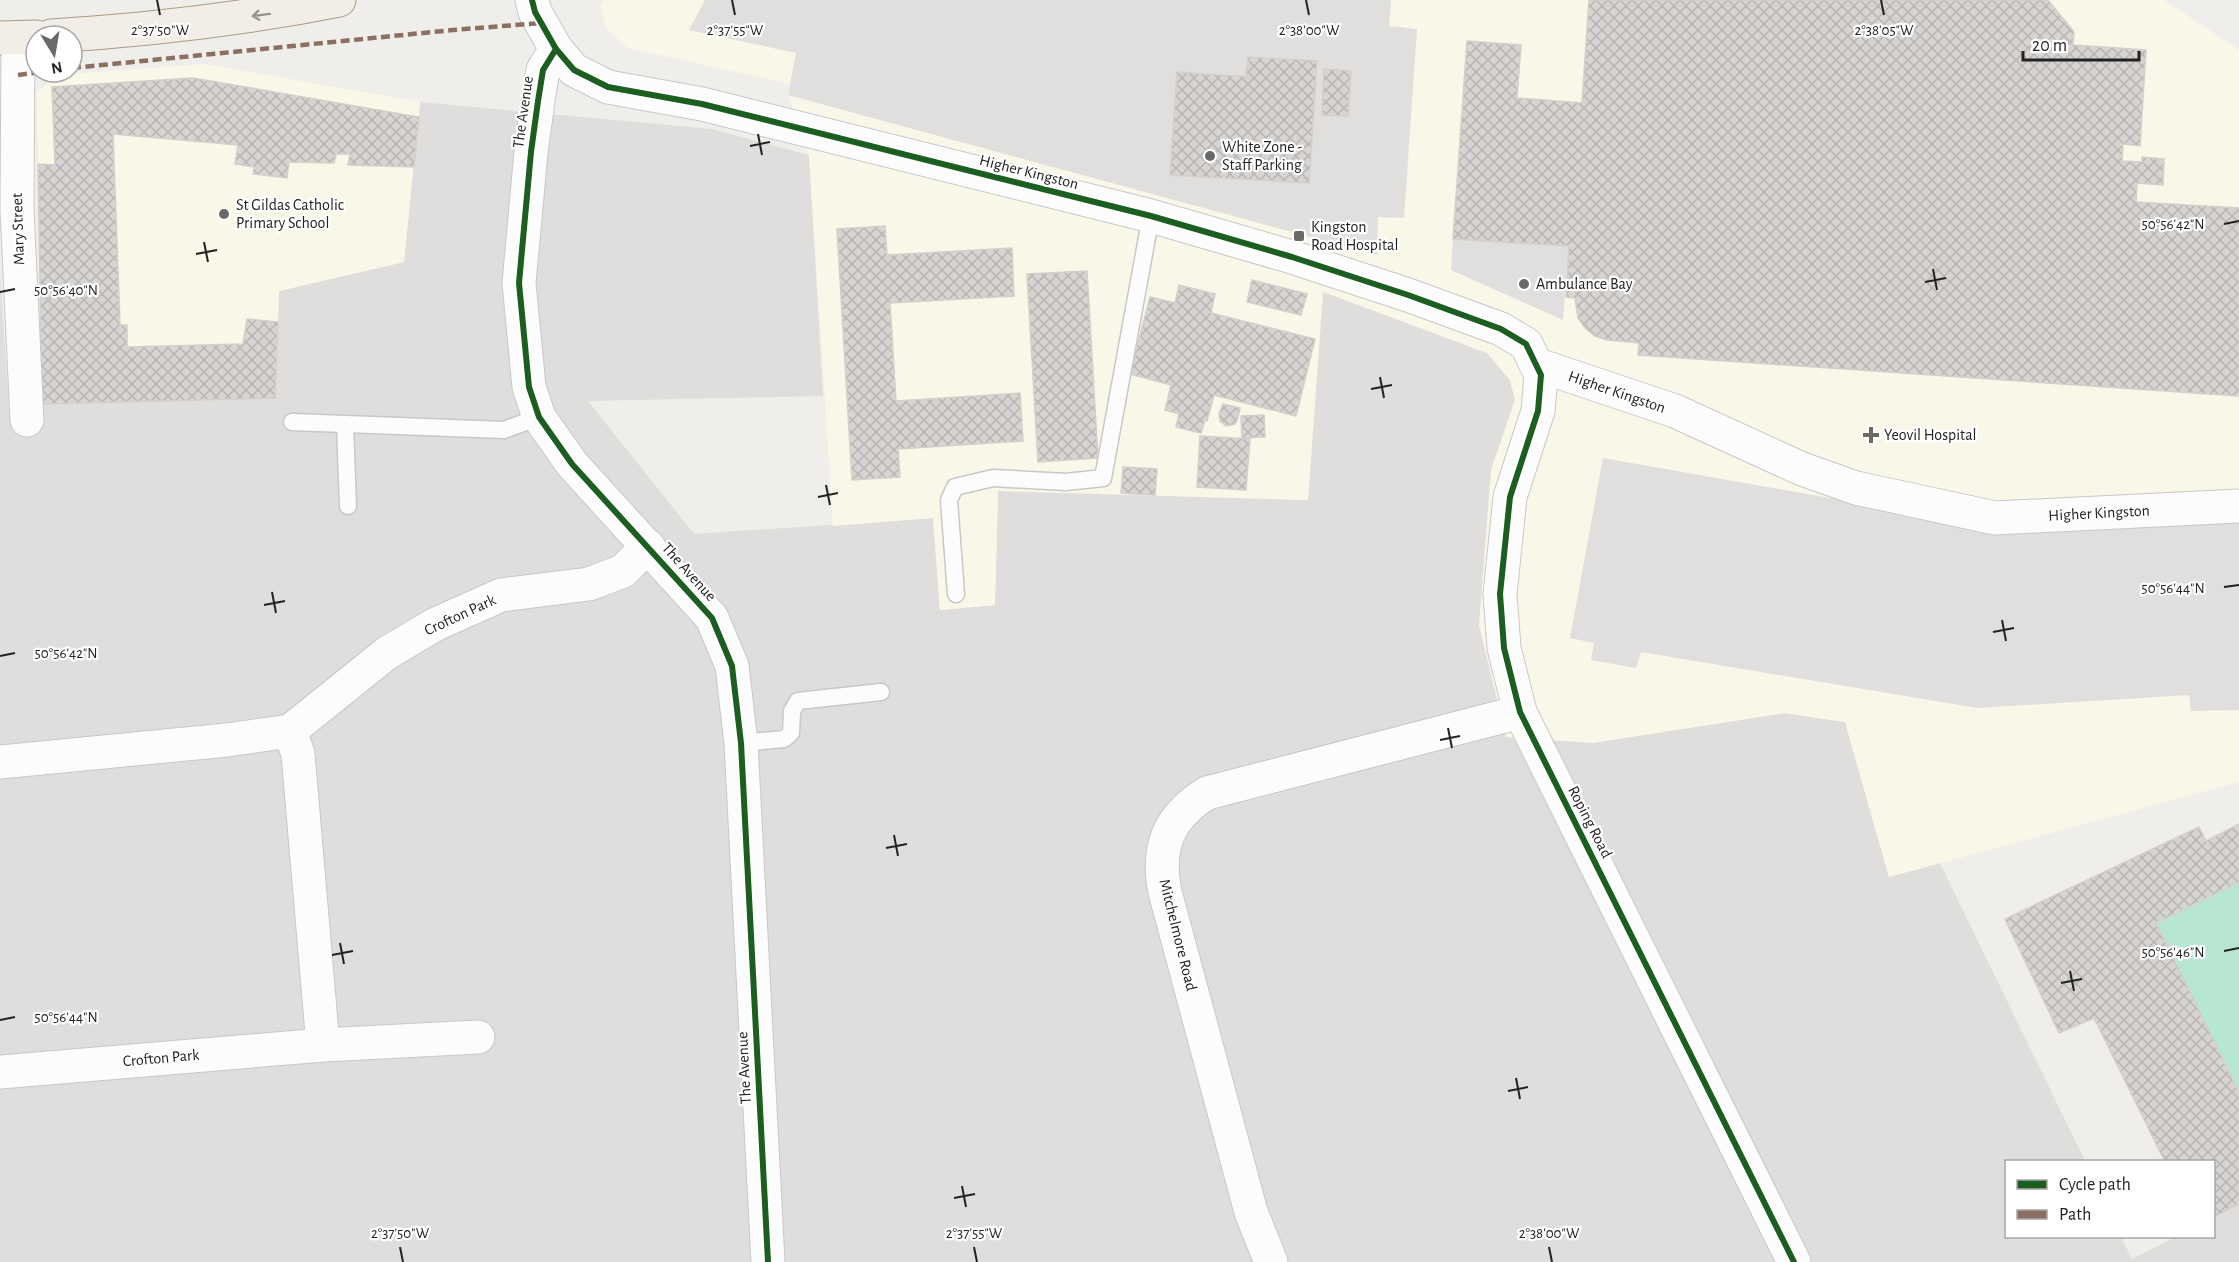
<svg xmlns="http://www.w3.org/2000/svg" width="2239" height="1262" font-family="'Alegreya Sans',sans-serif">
<defs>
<pattern id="building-cross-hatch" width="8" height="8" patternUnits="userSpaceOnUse" patternTransform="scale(1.5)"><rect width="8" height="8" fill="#d7d4d2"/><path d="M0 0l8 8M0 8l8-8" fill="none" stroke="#b8b6b4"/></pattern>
</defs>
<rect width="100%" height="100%" fill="#f0eeeb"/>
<path fill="#dfdedc" d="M 420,102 L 712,129 L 809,155 L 823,396 L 588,401 L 694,534 L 933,518 L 940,610 L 995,605 L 998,491 L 1308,500 L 1323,291 L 1487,353 L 1510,380 L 1515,400 L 1491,470 L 1592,743 L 1784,713 L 1845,722 L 1889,877 L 1940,863 L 2085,1161 L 2006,1162 L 2006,1236 L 2121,1237 L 2132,1259 L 2176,1237 L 2214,1236 L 2214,1217 L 2239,1204 L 2239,1262 L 0,1262 L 0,273 L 10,424 L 43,424 L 42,404 L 275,398 L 279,291 L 404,262 Z"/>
<g fill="#f8f7e8">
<path d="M 603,0 L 2164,0 L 2239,50 L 2239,782 L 1889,877 L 1845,722 L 1784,713 L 1592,743 L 1506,737 L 1479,625 L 1491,470 L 1515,400 L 1510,380 L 1487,353 L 1323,292 L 1308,500 L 998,491 L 995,605 L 940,610 L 933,518 L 833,526 L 809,155 L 788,95 L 790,84 L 628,48 L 606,28 L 600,6 Z"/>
<path d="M 204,64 L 420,102 L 404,262 L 279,291 L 275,398 L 42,404 L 37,92 L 56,75 Z"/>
</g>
<path fill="#b7e6d2" d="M 2239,882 L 2239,1092 L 2156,923 Z"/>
<g fill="#e0dfde">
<path d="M 705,0 L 1391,0 L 1389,26 L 1417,29 L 1404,218 L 1378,217 L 1377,255 L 788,95 L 796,53 L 689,30 Z"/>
<path d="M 1453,239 L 1569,246 L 1563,320 L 1451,270 Z"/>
<path d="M 1603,458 L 2000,528 L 2239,514 L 2239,710 L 2191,711 L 2189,695 L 1977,708 L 1641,652 L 1636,668 L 1591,660 L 1594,643 L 1570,638 Z"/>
</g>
<g fill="url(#building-cross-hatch)" stroke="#d3d0cc" stroke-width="1.5">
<path d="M 1589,0 L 2048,0 L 2074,32 L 2073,45 L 2146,50 L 2140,146 L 2123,144 L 2122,161 L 2142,162 L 2142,157 L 2164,159 L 2163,185 L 2137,183 L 2136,202 L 2239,208 L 2239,396 L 1638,355 L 1639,343 L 1607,340 L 1595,336 L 1586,329 L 1578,318 L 1575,298 L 1566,297 L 1569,246 L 1453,239 L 1467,41 L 1521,45 L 1517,98 L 1582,103 Z"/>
<path d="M 1248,57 L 1317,61 L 1309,183 L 1170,175 L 1177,72 L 1246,77 Z"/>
<path d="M 1324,69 L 1351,71 L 1348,116 L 1322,115 Z"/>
<path d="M 193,78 L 419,117 L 414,167 L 348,165 L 350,154 L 336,154 L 334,163 L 289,162 L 287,178 L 253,174 L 254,167 L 235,164 L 238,145 L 113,134 L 120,325 L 127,325 L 127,347 L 243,344 L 247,319 L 278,322 L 275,398 L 42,404 L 38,164 L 55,165 L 52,87 Z"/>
<path d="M 885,226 L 887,255 L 1012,248 L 1014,296 L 890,303 L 896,401 L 1020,393 L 1023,441 L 898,449 L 900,477 L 852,480 L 837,229 Z"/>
<path d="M 1087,271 L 1098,458 L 1038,462 L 1027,274 Z"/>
<path d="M 1252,280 L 1307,294 L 1301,315 L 1247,302 Z"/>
<path d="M 1179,285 L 1215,294 L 1211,313 L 1315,339 L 1296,416 L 1214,395 L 1207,421 L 1205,420 L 1201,433 L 1176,427 L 1179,414 L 1165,410 L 1171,385 L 1130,374 L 1150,297 L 1175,303 Z"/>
<path d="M 1223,404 L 1240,408 L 1238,418 L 1235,424 L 1226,426 L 1220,421 L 1219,414 Z"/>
<path d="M 1264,415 L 1265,437 L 1242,438 L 1241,416 Z"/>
<path d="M 1200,436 L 1250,439 L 1246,490 L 1197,487 Z"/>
<path d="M 1123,467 L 1157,469 L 1155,495 L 1121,493 Z"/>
<path d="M 2239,824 L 2239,882 L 2156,923 L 2239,1092 L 2239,1204 L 2214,1217 L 2214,1162 L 2165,1162 L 2094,1018 L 2059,1033 L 2005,919 L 2199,827 L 2206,841 Z"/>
</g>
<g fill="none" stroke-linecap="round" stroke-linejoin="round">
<defs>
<g id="lane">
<path d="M 292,422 L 504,430 L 539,417"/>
<path d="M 345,425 L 348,506"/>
<path d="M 956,594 L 949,500 L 955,487 L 993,478 L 1066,482 L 1103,478 L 1151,216"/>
<path d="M 741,743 L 784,739 L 791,733 L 792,711 L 798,701 L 881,692"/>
</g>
<g id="street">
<path d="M 532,0 L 535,12 L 556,49 L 574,70 L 608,87 L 702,104 L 1151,216 L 1292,257 L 1408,295 L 1501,329 L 1526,344 L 1541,375 L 1538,411 L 1510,497 L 1500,594 L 1504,648 L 1520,712 L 1794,1262"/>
<path d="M 18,38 L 17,210 L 27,420"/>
<path d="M 556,49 L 543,70 L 538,101 L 531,152 L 519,283 L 529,387 L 539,417 L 572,464 L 712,618 L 732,666 L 741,743 L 768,1262"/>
<path d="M 1538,365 L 1675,411 L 1802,469 L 1856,488 L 1995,518 L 2239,506"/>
<path d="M 290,731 L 298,754 L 323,1045 L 478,1037"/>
<path d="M 0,762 L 227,740 L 290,731 L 387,653 L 434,625 L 501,595 L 589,584 L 623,571 L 648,546"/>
<path d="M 0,1072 L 323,1045"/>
<path d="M 1271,1262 L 1251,1212 L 1165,892 C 1156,848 1168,817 1207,793 L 1520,712"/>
</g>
<g id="primary">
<path d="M 51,36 C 148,30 244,19 339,0"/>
<path d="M 0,38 L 36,37"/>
</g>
</defs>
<use href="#lane" stroke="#c9c8c7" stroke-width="19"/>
<use href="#street" stroke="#c9c8c7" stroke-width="35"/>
<use href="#primary" stroke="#a79c86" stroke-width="35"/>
<use href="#lane" stroke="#fdfcfc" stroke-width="16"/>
<use href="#street" stroke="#fdfcfc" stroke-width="33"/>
<use href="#primary" stroke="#f3ede7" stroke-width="33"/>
<g stroke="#8d6e63" stroke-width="4.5" stroke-dasharray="9 4.5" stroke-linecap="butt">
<path d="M 72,68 L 453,30 L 541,23"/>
<path d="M 18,75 L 40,72"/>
</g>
<defs>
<g id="cycleway">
<path d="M 532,0 L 535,12 L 556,49 L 574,70 L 608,87 L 702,104 L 1151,216 L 1292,257 L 1408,295 L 1501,329 L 1526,344 L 1541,375 L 1538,411 L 1510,497 L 1500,594 L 1504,648 L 1520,712 L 1794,1262"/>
<path d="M 556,49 L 543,70 L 538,101 L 531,152 L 519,283 L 529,387 L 539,417 L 572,464 L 712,618 L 732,666 L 741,743 L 768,1262"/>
</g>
</defs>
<use href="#cycleway" stroke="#fff" stroke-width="10"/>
<use href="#cycleway" stroke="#1b5e20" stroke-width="6"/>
</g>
<defs><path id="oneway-shaft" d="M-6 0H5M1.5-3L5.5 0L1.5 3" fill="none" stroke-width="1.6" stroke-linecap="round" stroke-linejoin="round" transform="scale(1.5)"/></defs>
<use stroke="#95928e" href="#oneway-shaft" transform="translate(261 15) rotate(173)"/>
<path fill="none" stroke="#222" stroke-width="2" d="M 157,0 L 160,15M 732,0 L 735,15M 1306,0 L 1309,15M 1881,0 L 1884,15M 758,134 L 762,155M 750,146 L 770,142M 2224,224 L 2239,221M 204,242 L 208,262M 196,254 L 217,250M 1933,269 L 1937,290M 1925,282 L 1946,278M 0,292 L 15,289M 1380,377 L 1384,398M 1371,389 L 1392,385M 826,485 L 830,505M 818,497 L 838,493M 2224,587 L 2239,585M 272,592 L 276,613M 264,605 L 285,601M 2002,620 L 2006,641M 1993,632 L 2014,628M 0,656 L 15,653M 1448,728 L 1452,748M 1440,740 L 1460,736M 894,835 L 898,856M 886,848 L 907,844M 340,943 L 344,964M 2224,951 L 2239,948M 332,955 L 353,951M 2070,971 L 2074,991M 2061,983 L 2082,979M 0,1020 L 15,1017M 1516,1078 L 1520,1099M 1508,1091 L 1528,1087M 962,1186 L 966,1207M 954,1198 L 975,1194M 400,1247 L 403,1262M 974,1247 L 977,1262M 1549,1247 L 1552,1262"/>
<g fill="#6a6968" stroke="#fff" stroke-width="2">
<circle cx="1210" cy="156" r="6"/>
<circle cx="224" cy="214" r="6"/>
<rect x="1293" y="230" width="12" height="12" rx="3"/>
<circle cx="1524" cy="284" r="6"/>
<path d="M1868 426h6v6h6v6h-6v6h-6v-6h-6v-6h6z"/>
</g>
<g text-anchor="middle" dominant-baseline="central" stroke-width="4.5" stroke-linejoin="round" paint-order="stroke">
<g font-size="16" fill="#222" stroke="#fff">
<text transform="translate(523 112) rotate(-82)">The Avenue</text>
<text transform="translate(1029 172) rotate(14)">Higher Kingston</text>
<text transform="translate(18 229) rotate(-92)">Mary Street</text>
<text transform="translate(1617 392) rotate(19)">Higher Kingston</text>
<text transform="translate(2099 513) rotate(-3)">Higher Kingston</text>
<text transform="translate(689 572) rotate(48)">The Avenue</text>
<text transform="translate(460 615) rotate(-25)">Crofton Park</text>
<text transform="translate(1590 822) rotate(63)">Roping Road</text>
<text transform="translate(1178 935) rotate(76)">Mitchelmore Road</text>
<text transform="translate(161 1058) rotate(-5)">Crofton Park</text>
<text transform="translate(744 1068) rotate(-93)">The Avenue</text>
</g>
<g font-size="16" fill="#222" stroke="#fff" text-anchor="start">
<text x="1222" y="147">White Zone -<tspan x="1222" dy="18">Staff Parking</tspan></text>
<text x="236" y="205">St Gildas Catholic<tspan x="236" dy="18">Primary School</tspan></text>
<text x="1311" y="227">Kingston<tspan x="1311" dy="18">Road Hospital</tspan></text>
<text x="1536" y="284">Ambulance Bay</text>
<text x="1884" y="435">Yeovil Hospital</text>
</g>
</g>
<g font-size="15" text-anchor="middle" fill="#222" stroke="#fff" stroke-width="4.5" stroke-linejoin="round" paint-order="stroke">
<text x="160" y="35">2°37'50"W</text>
<text x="735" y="35">2°37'55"W</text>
<text x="1309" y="35">2°38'00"W</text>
<text x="1884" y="35">2°38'05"W</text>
<text x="2173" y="229">50°56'42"N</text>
<text x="66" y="295">50°56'40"N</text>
<text x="2173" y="593">50°56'44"N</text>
<text x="66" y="658">50°56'42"N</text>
<text x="2173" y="957">50°56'46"N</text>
<text x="66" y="1022">50°56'44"N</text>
<text x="400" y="1238">2°37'50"W</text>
<text x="974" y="1238">2°37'55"W</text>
<text x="1549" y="1238">2°38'00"W</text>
</g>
<rect x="2005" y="1160" width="210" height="78" fill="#ffffff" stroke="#a7a7a7" stroke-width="1.5"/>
<rect x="2017" y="1180" width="30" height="9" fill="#1b5e20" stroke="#a7a7a7" stroke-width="1.5"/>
<text x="2059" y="1190" font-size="18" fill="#222222">Cycle path</text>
<rect x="2017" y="1210" width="30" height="9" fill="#8d6e63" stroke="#a7a7a7" stroke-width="1.5"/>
<text x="2059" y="1220" font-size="18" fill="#222222">Path</text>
<g transform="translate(54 54) rotate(169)"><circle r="28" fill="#ffffff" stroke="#a7a7a7" stroke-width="1.5"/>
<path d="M0-4.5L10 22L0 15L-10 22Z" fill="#6a6968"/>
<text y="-9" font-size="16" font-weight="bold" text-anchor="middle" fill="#222222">N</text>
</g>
<path d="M2023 51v9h116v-9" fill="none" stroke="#222222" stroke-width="3"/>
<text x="2032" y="51" font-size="18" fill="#222222" stroke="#ffffff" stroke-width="4.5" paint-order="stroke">20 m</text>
</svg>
